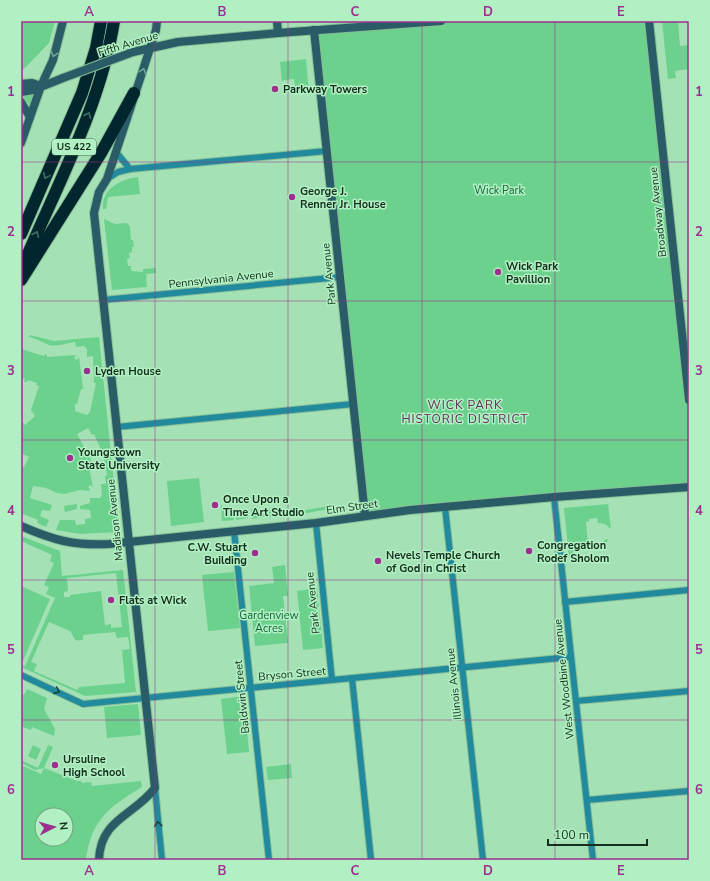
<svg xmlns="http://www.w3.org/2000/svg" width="710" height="881" font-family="'Nunito Sans',sans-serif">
<rect width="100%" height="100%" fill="#a4e2b6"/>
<g fill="#6bd18d" fill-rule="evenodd">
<path d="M 21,21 L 55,21 L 49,43 L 21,72 Z"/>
<path d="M 441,21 L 649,21 L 689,400 L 689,487 L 365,515 L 314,30 Z"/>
<path d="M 662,21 L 678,21 L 680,46 L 689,45 L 689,69 L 675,71 L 676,78 L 668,79 Z"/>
<path d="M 306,59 L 309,93 L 296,94 L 294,79 L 284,80 L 282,82 L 280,62 Z"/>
<path d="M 35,92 L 31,107 L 21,94 Z"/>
<path d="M 138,177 L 140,194 L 108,197 L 106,209 L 103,209 C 101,189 121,179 138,177 Z"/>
<path d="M 104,219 L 115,224 L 127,223 L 130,227 L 131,240 L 133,240 L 134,247 L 132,247 L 132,252 L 129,253 L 130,258 L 127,259 L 128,266 L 131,266 L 131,271 L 143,272 L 143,269 L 155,268 L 156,273 L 146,274 L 147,287 L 112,290 Z"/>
<path d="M 30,335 L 54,341 L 99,337 L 119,532 L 80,534 L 56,530 L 60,520 L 75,520 L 76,525 L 85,524 L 85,519 L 91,518 L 90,510 L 80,509 L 80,506 L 90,503 L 90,498 L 100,498 L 102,495 L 101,484 L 106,484 L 105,476 L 107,476 L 104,457 L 94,434 L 92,435 L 88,428 L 77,434 L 91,460 L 90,473 L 93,487 L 90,485 L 88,487 L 90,489 L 89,491 L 80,490 L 64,494 L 57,493 L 46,488 L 33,486 L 30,498 L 52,505 L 50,511 L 42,510 L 40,516 L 49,520 L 46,527 L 37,523 L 38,520 L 21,513 L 21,466 L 24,467 L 29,457 L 21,453 L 21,420 L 25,425 L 35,416 L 31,410 L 39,386 L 36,385 L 37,383 L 28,380 L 27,382 L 24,382 L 25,379 L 21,378 L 21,349 L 44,356 L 45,354 L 47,355 L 47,357 L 76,355 L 74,358 L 77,360 L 79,357 L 83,389 L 81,389 L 77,404 L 75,404 L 75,411 L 87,415 L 90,412 L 96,383 L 94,383 L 93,356 L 87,357 L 87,349 L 84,346 L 76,347 L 75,342 C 68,343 55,347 49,345 C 44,343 35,338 29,337 Z"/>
<path d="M 199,478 L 204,522 L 171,526 L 167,481 Z"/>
<path d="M 77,504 L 77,509 L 65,512 L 64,506 Z"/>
<path d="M 608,504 L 611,529 L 605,524 L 598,523 L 597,518 L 589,519 L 589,521 L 586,522 L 588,544 L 600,545 L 600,543 L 607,539 L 608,540 L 603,548 L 573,551 L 574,558 L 569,558 L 564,508 Z"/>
<path d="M 221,505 L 224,508 L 224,515 L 232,515 L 233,512 L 234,520 L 222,521 Z"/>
<path d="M 334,505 L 334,508 L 301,514 L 301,511 Z"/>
<path d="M 278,508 L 279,516 L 268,517 L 267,509 Z"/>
<path d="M 247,509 L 248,518 L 236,520 L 236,513 L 246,512 Z"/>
<path d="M 251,509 L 254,509 L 254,514 L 262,513 L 263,510 L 264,517 L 252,519 Z"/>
<path d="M 21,536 L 60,551 L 62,576 L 123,570 L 136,692 L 85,696 L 21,667 L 21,664 L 25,666 L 55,598 L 46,594 L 49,587 L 44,585 L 54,563 L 50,561 L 52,555 L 21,541 ZM 116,573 L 122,627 L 111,628 L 111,624 L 105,625 L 101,591 L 70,595 L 70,597 L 64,597 L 64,592 L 68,591 L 67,578 ZM 49,622 L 70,631 C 75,637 72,642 83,640 L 83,635 L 115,632 L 117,638 L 128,637 L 130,649 L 122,650 L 125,683 L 79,687 L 77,690 L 34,671 L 37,664 L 31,662 Z"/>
<path d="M 285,565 L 288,596 L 283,596 L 288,643 L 255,646 L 249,586 L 274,583 L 272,567 Z"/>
<path d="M 234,572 L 240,628 L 208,631 L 202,575 Z"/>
<path d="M 21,586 L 50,599 L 23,661 L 21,660 Z"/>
<path d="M 317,588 L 323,648 L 303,650 L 297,591 Z"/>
<path d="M 27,689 L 47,698 L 44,709 L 55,729 L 54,736 L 32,727 L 31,730 L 23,727 L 21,732 L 21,693 L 24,695 Z"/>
<path d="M 244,696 L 249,752 L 227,754 L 221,699 Z"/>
<path d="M 138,704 L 141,735 L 107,738 L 104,707 Z"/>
<path d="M 33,745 L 41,749 L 36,760 L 28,756 Z"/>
<path d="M 48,745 L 53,747 L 44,768 L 77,781 L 81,781 L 82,783 L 91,782 L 92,786 L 141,781 L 142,787 C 109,807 91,820 86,860 L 21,859 L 21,765 L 41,774 L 44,768 L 35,770 L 21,763 L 21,760 L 38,768 ZM 42,815 L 66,815 L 66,839 L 42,839 Z"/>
<path d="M 291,764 L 292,778 L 268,780 L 266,767 Z"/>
</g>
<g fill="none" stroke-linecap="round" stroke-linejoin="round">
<defs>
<g id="street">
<path d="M 116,152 L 130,169"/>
<path d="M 107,179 L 118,172 L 130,169 L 327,151"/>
<path d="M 103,300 L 340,277"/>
<path d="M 117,427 L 353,404"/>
<path d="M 554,497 L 593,860"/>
<path d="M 445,507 L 483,860"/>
<path d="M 316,523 L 332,680"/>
<path d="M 234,531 L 269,860"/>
<path d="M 565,602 L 689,590"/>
<path d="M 21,675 L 83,704 L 571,657"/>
<path d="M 352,678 L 371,860"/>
<path d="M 576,701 L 689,691"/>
<path d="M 155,788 L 162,860"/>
<path d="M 587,800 L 689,791"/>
</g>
<g id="secondary">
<path d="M 277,21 L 278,33"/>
<path d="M 649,21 L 689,400"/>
<path d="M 314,30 L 365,515"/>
<path d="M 133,52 L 178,42 L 278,33 L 441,21"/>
<path d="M 21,84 L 32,83 L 41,86"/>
<path d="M 21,92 L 33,90 L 63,78"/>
<path d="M 21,102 L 30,117"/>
<path d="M 21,143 L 41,86 L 53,60 L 63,21"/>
<path d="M 21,526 C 53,540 74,546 109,544 L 316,523 L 410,510 L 554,497 L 689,487"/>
<path d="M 99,860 C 100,819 135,815 155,788 L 94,213 L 99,192 L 107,179 L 141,76 L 156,30 L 157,21"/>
</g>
<g id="highway">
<path d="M 21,234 L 82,93 L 96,48 L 101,21"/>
<path d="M 21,270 C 55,189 100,108 114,21"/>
<path d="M 21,280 L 101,153 L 134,93"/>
</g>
</defs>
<use href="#street" stroke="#87be97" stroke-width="8"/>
<use href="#secondary" stroke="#87be97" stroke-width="10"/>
<use href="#highway" stroke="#87be97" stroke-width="14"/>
<use href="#street" stroke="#218a9d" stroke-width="6"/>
<use href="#secondary" stroke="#295c66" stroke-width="8"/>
<use href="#highway" stroke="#02262d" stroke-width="12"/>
<defs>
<path id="secondary-bridge" d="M 63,78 L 133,52"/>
</defs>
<use href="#secondary-bridge" stroke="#87be97" stroke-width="10" stroke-linecap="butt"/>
<use href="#secondary-bridge" stroke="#295c66" stroke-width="8"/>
</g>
<defs><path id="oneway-chevron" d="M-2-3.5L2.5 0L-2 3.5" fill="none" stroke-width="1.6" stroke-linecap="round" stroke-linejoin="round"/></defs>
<g stroke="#6da694">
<use href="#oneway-chevron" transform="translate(54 54) rotate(107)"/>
<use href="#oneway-chevron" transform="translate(143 71) rotate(-72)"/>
</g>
<g stroke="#3f6d62">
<use href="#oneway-chevron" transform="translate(88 115) rotate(-67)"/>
<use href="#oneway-chevron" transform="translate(46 176) rotate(114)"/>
<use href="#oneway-chevron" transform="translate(36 234) rotate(-67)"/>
</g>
<g stroke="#18453d">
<use href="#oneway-chevron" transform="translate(57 691) rotate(24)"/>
<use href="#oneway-chevron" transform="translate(158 824) rotate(-96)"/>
</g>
<path fill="none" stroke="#9c2f8f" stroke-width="1" stroke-opacity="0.55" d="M 155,21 L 155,860M 288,21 L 288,860M 422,21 L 422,860M 555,21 L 555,860M 21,162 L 689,162M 21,301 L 689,301M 21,440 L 689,440M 21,580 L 689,580M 21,720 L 689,720"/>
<g fill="#9c2f8f" stroke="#b1f0c3" stroke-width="1.5">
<circle cx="275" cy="89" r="4"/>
<circle cx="292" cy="197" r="4"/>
<circle cx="498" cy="272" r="4"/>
<circle cx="87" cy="371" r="4"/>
<circle cx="70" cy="458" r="4"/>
<circle cx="215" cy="505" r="4"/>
<circle cx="529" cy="551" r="4"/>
<circle cx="255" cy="553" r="4"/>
<circle cx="378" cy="561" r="4"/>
<circle cx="111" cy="600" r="4"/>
<circle cx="55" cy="765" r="4"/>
</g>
<g text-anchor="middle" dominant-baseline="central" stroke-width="3" stroke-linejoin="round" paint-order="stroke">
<rect fill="#b1f0c3" stroke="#44684f" stroke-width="1" x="52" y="139" width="44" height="16" rx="3"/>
<g font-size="10" font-weight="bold" fill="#152e1d">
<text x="74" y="147">US 422</text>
</g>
<g font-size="11" fill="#152e1d" stroke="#b1f0c3">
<text transform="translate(128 44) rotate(-17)">Fifth Avenue</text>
<text transform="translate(658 212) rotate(-96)">Broadway Avenue</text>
<text transform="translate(329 274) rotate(-96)">Park Avenue</text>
<text transform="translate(221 279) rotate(-6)">Pennsylvania Avenue</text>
<text transform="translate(352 507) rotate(-8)">Elm Street</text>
<text transform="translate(115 520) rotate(-96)">Madison Avenue</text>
<text transform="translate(313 603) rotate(-96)">Park Avenue</text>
<text transform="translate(292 674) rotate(-5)">Bryson Street</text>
<text transform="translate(564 679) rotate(-96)">West Woodbine Avenue</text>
<text transform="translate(454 684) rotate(-96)">Illinois Avenue</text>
<text transform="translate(242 697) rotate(-96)">Baldwin Street</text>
</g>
<g font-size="11" font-weight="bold" fill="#152e1d" stroke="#b1f0c3" text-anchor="start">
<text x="283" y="89">Parkway Towers</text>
<text x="300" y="191">George J.<tspan x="300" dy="13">Renner Jr. House</tspan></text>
<text x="506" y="266">Wick Park<tspan x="506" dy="13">Pavillion</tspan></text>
<text x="95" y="371">Lyden House</text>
<text x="78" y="452">Youngstown<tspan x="78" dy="13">State University</tspan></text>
<text x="223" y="499">Once Upon a<tspan x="223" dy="13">Time Art Studio</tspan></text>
<text x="537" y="545">Congregation<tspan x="537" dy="13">Rodef Sholom</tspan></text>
<text x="247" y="547" text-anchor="end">C.W. Stuart<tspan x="247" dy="13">Building</tspan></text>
<text x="386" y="555">Nevels Temple Church<tspan x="386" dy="13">of God in Christ</tspan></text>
<text x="119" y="600">Flats at Wick</text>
<text x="63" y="759">Ursuline<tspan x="63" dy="13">High School</tspan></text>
</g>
<g font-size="11" fill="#146638" stroke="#b1f0c3">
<text x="499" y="190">Wick Park</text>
<text x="269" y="615">Gardenview<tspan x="269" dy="13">Acres</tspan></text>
</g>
<g font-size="12" letter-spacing="1" fill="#642e5c" stroke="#b1f0c3">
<text x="465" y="405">WICK PARK<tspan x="465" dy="14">HISTORIC DISTRICT</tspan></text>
</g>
</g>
<rect width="710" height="881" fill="none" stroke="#b1f0c3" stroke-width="44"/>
<g transform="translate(54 827) rotate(84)"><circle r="19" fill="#b1f0c3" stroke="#73a281"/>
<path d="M0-3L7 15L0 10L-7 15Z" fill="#9c2f8f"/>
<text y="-6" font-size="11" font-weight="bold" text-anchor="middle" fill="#152e1d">N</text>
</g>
<path d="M548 839v6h99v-6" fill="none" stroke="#152e1d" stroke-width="2"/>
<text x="554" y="839" font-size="12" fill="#152e1d" stroke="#b1f0c3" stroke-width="3" paint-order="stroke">100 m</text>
<rect x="22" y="22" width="666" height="837" fill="none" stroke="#9c2f8f" stroke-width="1.5"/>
<g font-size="13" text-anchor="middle" font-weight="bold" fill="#9c2f8f">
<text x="89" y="16">A</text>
<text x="222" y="16">B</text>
<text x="355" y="16">C</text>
<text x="488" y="16">D</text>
<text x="621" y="16">E</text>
<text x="11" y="96">1</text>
<text x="699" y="96">1</text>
<text x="11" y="236">2</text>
<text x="699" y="236">2</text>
<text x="11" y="375">3</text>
<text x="699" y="375">3</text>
<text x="11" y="515">4</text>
<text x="699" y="515">4</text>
<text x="11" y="654">5</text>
<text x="699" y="654">5</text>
<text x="11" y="794">6</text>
<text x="699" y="794">6</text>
<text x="89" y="875">A</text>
<text x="222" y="875">B</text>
<text x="355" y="875">C</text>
<text x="488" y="875">D</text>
<text x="621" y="875">E</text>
</g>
</svg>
